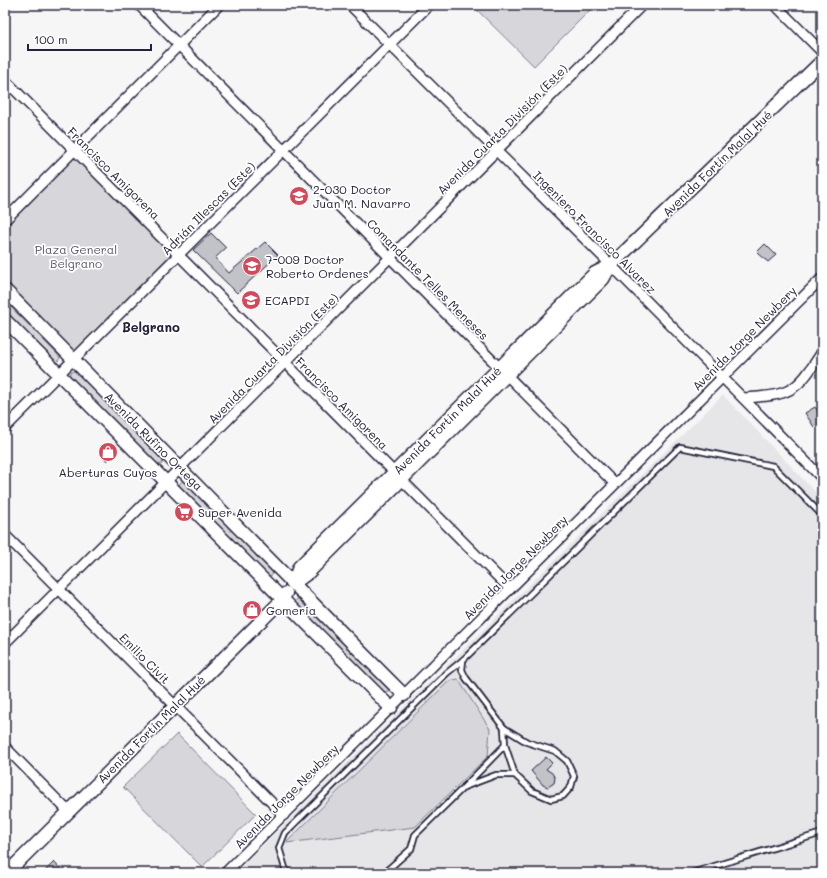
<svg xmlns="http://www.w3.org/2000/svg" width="827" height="878" font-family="Mali,sans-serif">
<rect width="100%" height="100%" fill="#f6f6f7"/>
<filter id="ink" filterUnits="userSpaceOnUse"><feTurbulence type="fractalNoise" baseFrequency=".025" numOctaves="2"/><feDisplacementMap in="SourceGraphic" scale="8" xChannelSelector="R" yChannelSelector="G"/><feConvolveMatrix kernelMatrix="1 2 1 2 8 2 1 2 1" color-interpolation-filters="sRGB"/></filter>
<g filter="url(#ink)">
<path fill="#e6e6e9" d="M 723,395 L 822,499 L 822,873 L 235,873 Z"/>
<g fill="#d7d7db" stroke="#7c7c8b">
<path d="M 472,5 L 595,5 L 534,66 Z"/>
<path d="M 74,150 L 178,255 L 74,360 L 5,290 L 5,220 Z"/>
<path d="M 5,301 L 58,355 L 60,358 L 58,361 L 55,362 L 52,360 L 5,313 Z"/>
<path d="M 74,371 L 77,372 L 162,458 L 163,461 L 162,464 L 159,465 L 156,464 L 70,378 L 69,375 L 71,372 Z"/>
<path d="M 183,481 L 272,569 L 273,572 L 272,575 L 269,576 L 266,574 L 180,488 L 179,485 L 180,483 Z"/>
<path d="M 300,598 L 389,688 L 388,691 L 385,692 L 382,691 L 296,605 L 295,602 L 297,599 Z"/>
<path d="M 458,679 L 490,729 L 488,756 L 415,827 L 286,843 L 449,681 Z"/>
<path d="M 177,734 L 256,814 L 202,867 L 123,787 Z"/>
</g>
<g fill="#c2c2c9" stroke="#22223b">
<path d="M 211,233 L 226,248 L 215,258 L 229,273 L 265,242 L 278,255 L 237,293 L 193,250 Z"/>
<path d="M 765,244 L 776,255 L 768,262 L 757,252 Z"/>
<path d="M 815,407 L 822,417 L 822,421 L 814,427 L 805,413 Z"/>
<path d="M 111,443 L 117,450 L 107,461 L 100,453 Z"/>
<path d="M 546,757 L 552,763 L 546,769 L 552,773 L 555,778 L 554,783 L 548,787 L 543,785 L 531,771 Z"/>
<path d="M 54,862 L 64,873 L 43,873 Z"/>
</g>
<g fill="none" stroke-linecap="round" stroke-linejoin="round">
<defs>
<g id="lane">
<path d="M 505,745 L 515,775"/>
<path d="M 465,786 L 505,745 L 504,728"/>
<path d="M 288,873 L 285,868 L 279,848 L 285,833 L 447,673 L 463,660"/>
<path d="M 384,873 L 411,849 L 415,835 L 464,787 L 496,775 L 515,775 L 532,791 L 551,799 L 563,796 L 571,787 L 574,776 L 567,761 L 555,751 L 527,742 L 504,728 L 466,678 L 462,670 L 463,660 L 680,447 L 773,466 L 822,515"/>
<path d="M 692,873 L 822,833"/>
</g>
<g id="street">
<path d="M 139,5 L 615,484"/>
<path d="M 350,5 L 611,265 L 822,478"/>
<path d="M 775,5 L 822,52"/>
<path d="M 5,80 L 510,589"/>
<path d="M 5,220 L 219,5"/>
<path d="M 743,398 C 791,395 796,393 822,352"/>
<path d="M 5,428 L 429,5"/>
<path d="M 5,535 L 284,815"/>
<path d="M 5,643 L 642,5"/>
<path d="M 5,747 L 69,812"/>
<path d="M 225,873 L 822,278"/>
</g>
<g id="secondary">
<path d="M 611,265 L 603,279 L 308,573 L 293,584 L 299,567 L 595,273 L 611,265 L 822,61"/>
<path d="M 5,290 C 138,425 270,561 404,695"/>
<path d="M 5,320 L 391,708"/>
<path d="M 7,873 L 283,599 L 286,593"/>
</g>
</defs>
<use href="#lane" stroke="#22223b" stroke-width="8"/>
<use href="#street" stroke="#22223b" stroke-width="12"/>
<use href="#secondary" stroke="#22223b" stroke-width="15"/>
<use href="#lane" stroke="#fff" stroke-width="4.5"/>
<use href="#street" stroke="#fff" stroke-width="9"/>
<use href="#secondary" stroke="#fff" stroke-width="12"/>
</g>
</g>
<defs>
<symbol id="school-disc" viewBox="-11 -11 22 22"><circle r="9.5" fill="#d1495b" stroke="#fff"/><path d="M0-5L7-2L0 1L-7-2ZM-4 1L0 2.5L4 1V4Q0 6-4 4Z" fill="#fff"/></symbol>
<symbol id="shop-disc" viewBox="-11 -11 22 22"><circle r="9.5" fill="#d1495b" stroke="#fff"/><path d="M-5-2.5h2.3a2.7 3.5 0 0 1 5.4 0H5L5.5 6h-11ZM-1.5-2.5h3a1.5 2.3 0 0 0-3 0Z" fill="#fff"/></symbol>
<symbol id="supermarket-disc" viewBox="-11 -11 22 22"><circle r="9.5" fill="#d1495b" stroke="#fff"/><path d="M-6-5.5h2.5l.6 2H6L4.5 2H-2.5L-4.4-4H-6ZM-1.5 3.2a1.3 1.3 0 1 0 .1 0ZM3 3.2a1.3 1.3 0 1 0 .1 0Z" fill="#fff"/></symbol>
</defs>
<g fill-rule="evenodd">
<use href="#school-disc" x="288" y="185" width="22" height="22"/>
<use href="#school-disc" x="241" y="255" width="22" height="22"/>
<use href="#school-disc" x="240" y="289" width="22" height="22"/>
<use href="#shop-disc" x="97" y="441" width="22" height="22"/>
<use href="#supermarket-disc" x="173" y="501" width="22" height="22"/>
<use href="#shop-disc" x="241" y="599" width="22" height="22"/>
</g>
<g text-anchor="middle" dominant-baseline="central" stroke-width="3.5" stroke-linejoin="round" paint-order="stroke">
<g font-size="12" fill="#22223b" stroke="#fff">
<text transform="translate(502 129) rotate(-45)">Avenida Cuarta División (Este)</text>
<text transform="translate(717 163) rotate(-44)">Avenida Fortín Malal Hué</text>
<text transform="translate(114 173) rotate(45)">Francisco Amigorena</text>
<text transform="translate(208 208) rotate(-45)">Adrián Illescas (Este)</text>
<text transform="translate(595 232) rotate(45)">Ingeniero Francisco Alvarez</text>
<text transform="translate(428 279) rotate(45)">Comandante Telles Meneses</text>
<text transform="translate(744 338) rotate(-45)">Avenida Jorge Newbery</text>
<text transform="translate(273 358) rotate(-45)">Avenida Cuarta División (Este)</text>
<text transform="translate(342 403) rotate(45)">Francisco Amigorena</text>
<text transform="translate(447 420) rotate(-45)">Avenida Fortín Malal Hué</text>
<text transform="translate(154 441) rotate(45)">Avenida Rufino Ortega</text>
<text transform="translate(515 567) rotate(-45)">Avenida Jorge Newbery</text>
<text transform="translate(145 658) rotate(45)">Emilio Civit</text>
<text transform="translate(151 729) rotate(-45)">Avenida Fortín Malal Hué</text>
<text transform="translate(286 796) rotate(-45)">Avenida Jorge Newbery</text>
</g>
<g font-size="12" fill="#22223b" stroke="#fff" text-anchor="start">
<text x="313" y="189">2-030 Doctor<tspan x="313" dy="14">Juan M. Navarro</tspan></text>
<text x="266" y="259">7-009 Doctor<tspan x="266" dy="14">Roberto Ordenes</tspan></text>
<text x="265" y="300">ECAPDI</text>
<text x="108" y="472" text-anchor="middle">Aberturas Cuyos</text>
<text x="198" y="512">Super Avenida</text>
<text x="266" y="610">Gomeria</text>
</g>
<g font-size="12" fill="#58586b" stroke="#fff">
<text x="76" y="249">Plaza General<tspan x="76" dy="14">Belgrano</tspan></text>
</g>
<g font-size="13" font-weight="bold" fill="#22223b" stroke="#fff">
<text x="151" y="326">Belgrano</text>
</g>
</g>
<rect width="827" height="878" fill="none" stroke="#fff" stroke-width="20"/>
<rect x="10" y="10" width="807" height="858" fill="none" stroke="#22223b" stroke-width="1.5" filter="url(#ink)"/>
<path d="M28 44v6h123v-6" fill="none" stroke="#22223b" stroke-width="2"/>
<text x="34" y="44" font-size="12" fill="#22223b" stroke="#ffffff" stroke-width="3" paint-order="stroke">100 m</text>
</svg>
